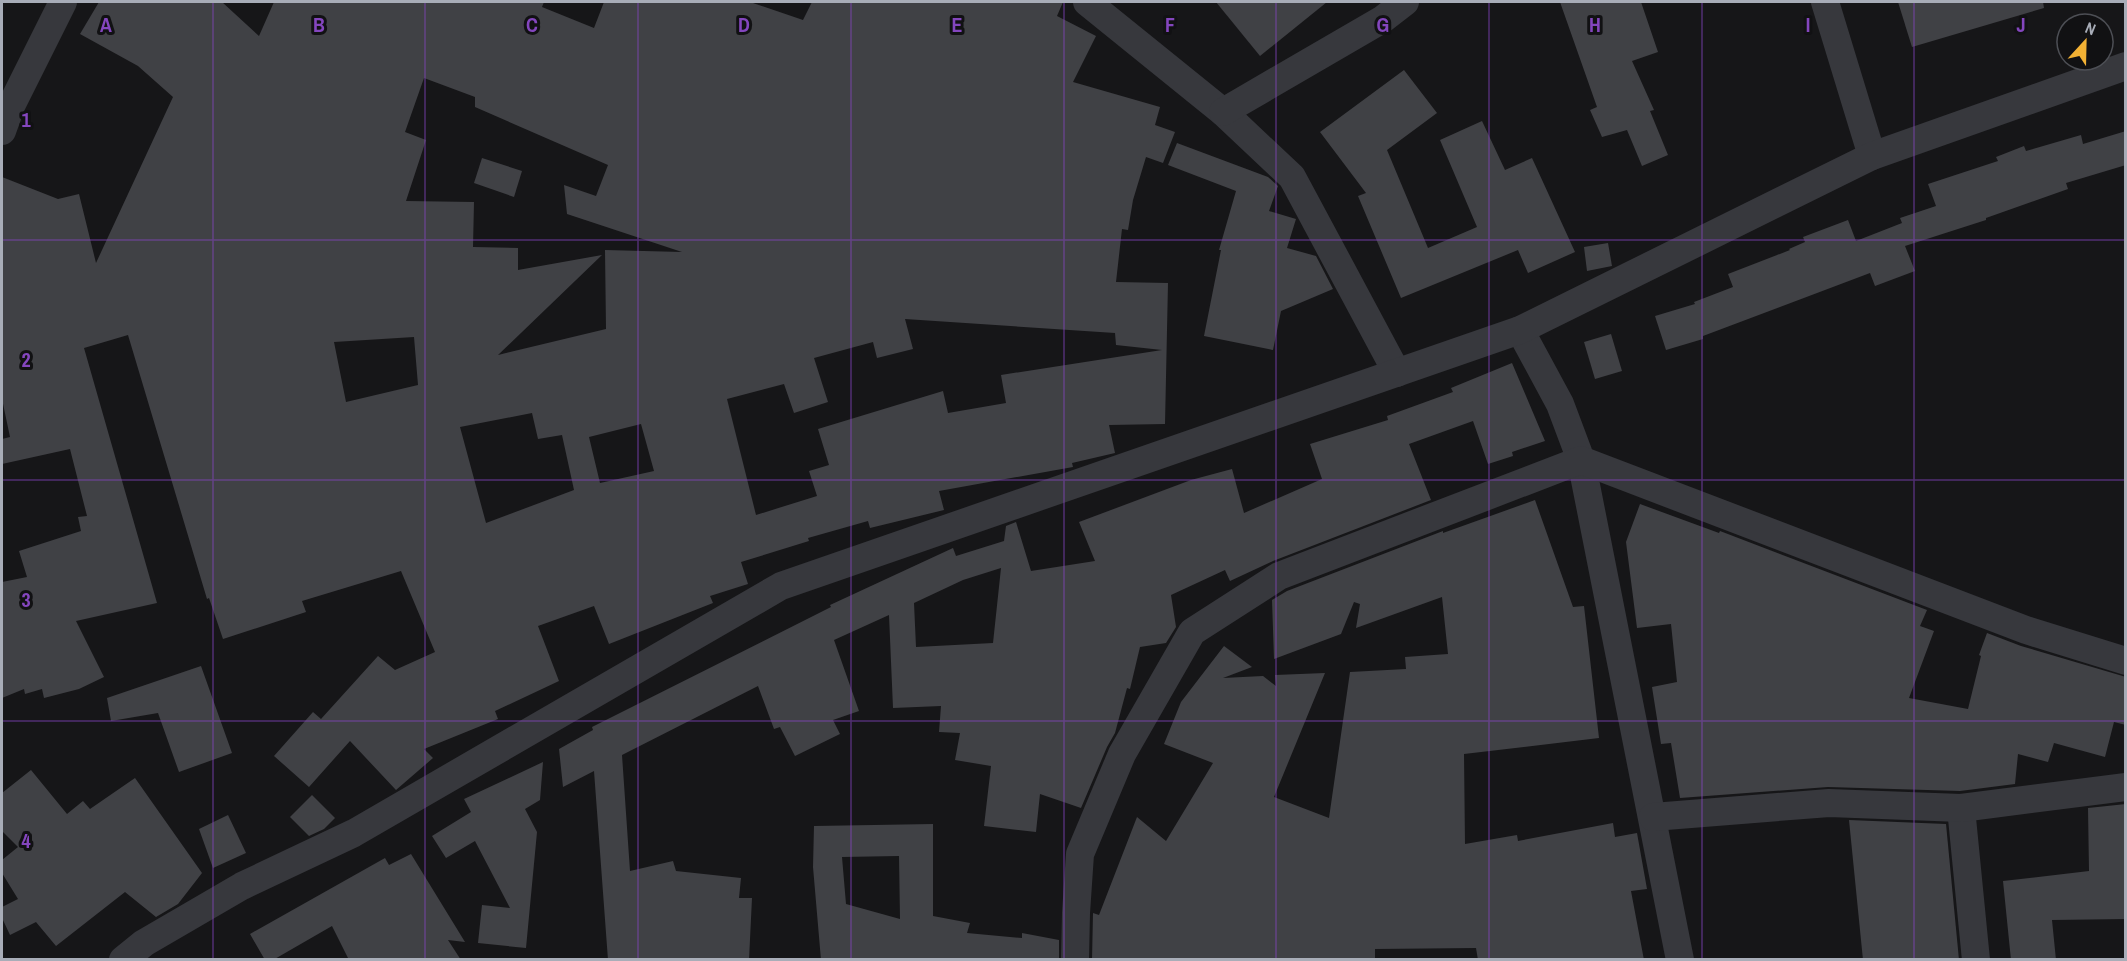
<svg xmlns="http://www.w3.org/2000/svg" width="2127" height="961" font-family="'Archivo Narrow',sans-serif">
<rect width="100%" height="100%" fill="#161618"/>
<g fill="#404145" fill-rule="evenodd">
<path d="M 99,2 L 222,2 L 259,36 L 274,2 L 544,2 L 542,7 L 594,28 L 604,2 L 750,2 L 803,20 L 812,2 L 1063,2 L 1057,16 L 1096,36 L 1073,82 L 1160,107 L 1155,125 L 1175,132 L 1163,163 L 1146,157 L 1133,200 L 1128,230 L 1122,229 L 1116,282 L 1168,283 L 1165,424 L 1109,425 L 1115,453 L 1072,463 L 1073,467 L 939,491 L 944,510 L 870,528 L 868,521 L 808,538 L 809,541 L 741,562 L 748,584 L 710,596 L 713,603 L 609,644 L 594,606 L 538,626 L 559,681 L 495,711 L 498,719 L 424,749 L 433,758 L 396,790 L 350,741 L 309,787 L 274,756 L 313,712 L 321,719 L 378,656 L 395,670 L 435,652 L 401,571 L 302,601 L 306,612 L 223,639 L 209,598 L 207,599 L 128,335 L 84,348 L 157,603 L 76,621 L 104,677 L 79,689 L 44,698 L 42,689 L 25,694 L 24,689 L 2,698 L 2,582 L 27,577 L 19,551 L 81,531 L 78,517 L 87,516 L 70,449 L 2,464 L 2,439 L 10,437 L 2,399 L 2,177 L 58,199 L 79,194 L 96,263 L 173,97 L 138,66 L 80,34 ZM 424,78 L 475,97 L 475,107 L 608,165 L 596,196 L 564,185 L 567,214 L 682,252 L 605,250 L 606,329 L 498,355 L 602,255 L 518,270 L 518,248 L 473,247 L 474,202 L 406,201 L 426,140 L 405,132 ZM 905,319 L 1115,333 L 1116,345 L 1162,350 L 1001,375 L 1006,403 L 948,413 L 943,391 L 818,429 L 829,465 L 809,471 L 817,496 L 756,515 L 727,399 L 784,384 L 794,413 L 828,402 L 814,358 L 873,342 L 877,358 L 913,349 ZM 414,337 L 418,385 L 346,402 L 334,342 ZM 532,413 L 538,439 L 562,435 L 574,490 L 486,523 L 460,427 ZM 641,424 L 654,471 L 600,483 L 589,437 Z"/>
<path d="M 1216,2 L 1327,2 L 1260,56 Z"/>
<path d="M 1560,2 L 1641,2 L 1658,52 L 1632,61 L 1654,110 L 1650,111 L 1668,155 L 1642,166 L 1627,130 L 1602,137 L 1590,110 L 1597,107 Z"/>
<path d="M 1898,2 L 2043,2 L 2044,8 L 1912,47 Z"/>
<path d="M 1404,70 L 1437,113 L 1387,150 L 1428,248 L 1477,227 L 1440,140 L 1482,121 L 1505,170 L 1532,158 L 1575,252 L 1528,273 L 1518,250 L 1401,298 L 1358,196 L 1366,193 L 1320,132 Z"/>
<path d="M 2126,131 L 2126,165 L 2066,183 L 2068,189 L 1986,218 L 1986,220 L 1905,246 L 1915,271 L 1875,286 L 1870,273 L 1703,336 L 1703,339 L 1666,350 L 1655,316 L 1695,304 L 1694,302 L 1733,287 L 1728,274 L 1790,250 L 1789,249 L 1805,242 L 1803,237 L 1848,220 L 1856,241 L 1902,223 L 1900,218 L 1936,206 L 1928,184 L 1998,161 L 1996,157 L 2024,146 L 2026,151 L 2081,135 L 2083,144 Z"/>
<path d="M 1177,143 L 1268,177 L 1278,186 L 1269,211 L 1296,219 L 1287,248 L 1316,256 L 1333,289 L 1281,311 L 1273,350 L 1204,336 L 1221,250 L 1219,250 L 1236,191 L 1168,165 Z"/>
<path d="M 482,158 L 522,171 L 514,197 L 474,183 Z"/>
<path d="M 1608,243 L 1612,266 L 1587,271 L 1584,247 Z"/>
<path d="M 1611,334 L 1622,371 L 1595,379 L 1584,342 Z"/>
<path d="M 1512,363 L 1545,441 L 1512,452 L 1513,456 L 1488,464 L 1473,421 L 1409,444 L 1431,500 L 1273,561 L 1230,581 L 1225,570 L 1171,595 L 1176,627 L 1166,643 L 1140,647 L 1130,689 L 1127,688 L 1115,733 L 1107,747 L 1081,808 L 1040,794 L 1036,832 L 984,826 L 991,766 L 955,760 L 960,733 L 939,732 L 941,706 L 893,708 L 889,615 L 834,640 L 859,711 L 833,720 L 840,734 L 795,756 L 780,727 L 774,729 L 758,686 L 622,755 L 630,871 L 673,861 L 676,871 L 741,878 L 739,898 L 752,898 L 749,960 L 608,960 L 594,771 L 563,787 L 559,749 L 593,730 L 592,727 L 831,607 L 830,605 L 953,548 L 956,556 L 1004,541 L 1006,526 L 1016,522 L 1031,571 L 1095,561 L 1079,522 L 1191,480 L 1232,469 L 1244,513 L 1322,479 L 1310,444 L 1388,420 L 1387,416 L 1453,392 L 1451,388 ZM 1001,568 L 993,643 L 916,647 L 914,603 L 963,580 Z"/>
<path d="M 1535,500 L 1573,607 L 1584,606 L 1599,738 L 1464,754 L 1465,844 L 1517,835 L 1518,841 L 1613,823 L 1615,837 L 1637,833 L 1647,889 L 1631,891 L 1644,960 L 1478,960 L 1476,948 L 1375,949 L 1375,960 L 1092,960 L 1093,913 L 1099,915 L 1137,817 L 1166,841 L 1213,763 L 1164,744 L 1181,702 L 1224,646 L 1252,667 L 1223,678 L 1263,676 L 1276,686 L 1275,675 L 1325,673 L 1274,797 L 1329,818 L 1350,672 L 1406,669 L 1405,657 L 1448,654 L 1442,597 L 1356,628 L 1360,604 L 1354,602 L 1341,634 L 1274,659 L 1272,600 L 1287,591 L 1443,531 L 1443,533 Z"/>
<path d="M 1640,504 L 1719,533 L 1720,531 L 1927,610 L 1920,626 L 1934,631 L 1909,698 L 1968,709 L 1981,656 L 1979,655 L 1987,633 L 2021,646 L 2126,677 L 2126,725 L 2114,722 L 2105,757 L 2054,743 L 2048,762 L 2018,754 L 2015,784 L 1960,791 L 1828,787 L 1680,798 L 1671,743 L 1661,744 L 1652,687 L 1677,682 L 1671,624 L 1637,628 L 1626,542 Z"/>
<path d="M 201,666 L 232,753 L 179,772 L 158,713 L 111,721 L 107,698 Z"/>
<path d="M 543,762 L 540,800 L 525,809 L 537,832 L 526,948 L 478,943 L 482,905 L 510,908 L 475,841 L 446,858 L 432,836 L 471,812 L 464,799 Z"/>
<path d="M 31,770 L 67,814 L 83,801 L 90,809 L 135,778 L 202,873 L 178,904 L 156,917 L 125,892 L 56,946 L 36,922 L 10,935 L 2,918 L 2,907 L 18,899 L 2,873 L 2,860 L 18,847 L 2,831 L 2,793 Z"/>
<path d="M 312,795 L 335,818 L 324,829 L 309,836 L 290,817 Z"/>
<path d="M 2126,804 L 2126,919 L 2052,920 L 2056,960 L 2011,960 L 2003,881 L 2089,871 L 2088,808 Z"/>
<path d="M 228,815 L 246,853 L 213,868 L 199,829 Z"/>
<path d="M 1849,820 L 1946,824 L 1959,960 L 1863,960 Z"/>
<path d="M 933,824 L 933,916 L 970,923 L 967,933 L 1022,938 L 1022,933 L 1059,940 L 1059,960 L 821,960 L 813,867 L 814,826 ZM 899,856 L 900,919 L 846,904 L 842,857 Z"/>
<path d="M 411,854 L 465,942 L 448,940 L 461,960 L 349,960 L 332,926 L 273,960 L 265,960 L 250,934 L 385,858 L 389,865 Z"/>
</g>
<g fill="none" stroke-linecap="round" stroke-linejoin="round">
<g stroke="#37383d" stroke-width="28">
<path d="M 1087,2 L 1223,112 L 1292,177 L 1397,373"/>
<path d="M 1825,2 L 1872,156"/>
<path d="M 1223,112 L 1383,19 L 1405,2"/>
<path d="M 2,131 L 11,106 L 63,2"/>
<path d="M 1520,330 L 1560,404 L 1581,460 L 1680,960"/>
<path d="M 1961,808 L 1976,960"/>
<path d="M 1653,817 L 1829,803 L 1961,808 L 2126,787"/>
<path d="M 123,960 L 144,943 L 242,886 L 354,833 L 781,586 L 1520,330 L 1872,156 L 2126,66"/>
<path d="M 1075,960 L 1076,913 L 1080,854 L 1122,754 L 1192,632 L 1279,576 L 1581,460 L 2026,630 L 2126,661"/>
</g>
</g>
<path fill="none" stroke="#8446be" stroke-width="1.5" stroke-opacity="0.55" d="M 213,2 L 213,960M 425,2 L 425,960M 638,2 L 638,960M 851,2 L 851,960M 1064,2 L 1064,960M 1276,2 L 1276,960M 1489,2 L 1489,960M 1702,2 L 1702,960M 1914,2 L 1914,960M 2,240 L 2126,240M 2,480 L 2126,480M 2,721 L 2126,721"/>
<g font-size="20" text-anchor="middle" font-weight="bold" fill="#8446be" stroke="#111113" stroke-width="6" stroke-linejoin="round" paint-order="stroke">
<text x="106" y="32">A</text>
<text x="319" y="32">B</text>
<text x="532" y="32">C</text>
<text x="744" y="32">D</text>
<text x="957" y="32">E</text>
<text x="1170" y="32">F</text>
<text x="1383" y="32">G</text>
<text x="1595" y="32">H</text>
<text x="1808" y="32">I</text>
<text x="2021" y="32">J</text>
<text x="26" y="127">1</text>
<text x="26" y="367">2</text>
<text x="26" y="607">3</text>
<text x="26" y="848">4</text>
</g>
<rect width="2127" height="961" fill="none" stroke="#a8adb8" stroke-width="6"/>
<g transform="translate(2085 42) rotate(22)"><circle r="28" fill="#111113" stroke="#4d4f55" stroke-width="1.5"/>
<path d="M0-4.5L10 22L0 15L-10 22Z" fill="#f2b134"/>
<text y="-9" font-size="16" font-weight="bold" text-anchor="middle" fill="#a8adb8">N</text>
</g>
</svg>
